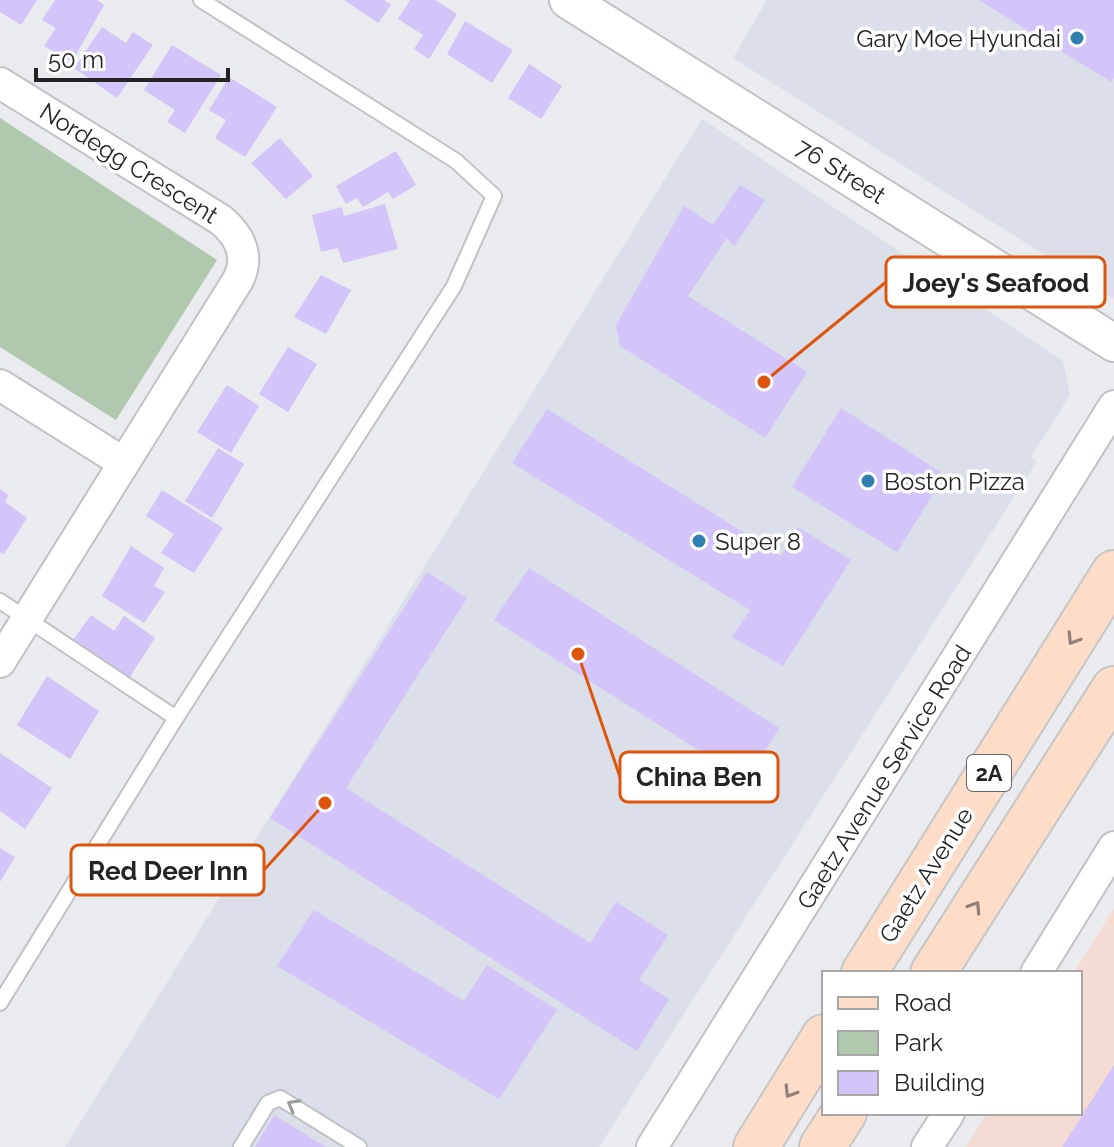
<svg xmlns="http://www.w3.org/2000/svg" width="1114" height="1147" font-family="Raleway,sans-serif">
<rect width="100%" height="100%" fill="#e9ebee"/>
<g fill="#dadfe9">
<path d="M 767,0 L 1114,0 L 1114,299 L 733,58 Z"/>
<path d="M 702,119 L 1063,361 L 1070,395 L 1031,457 L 1037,461 L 599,1147 L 65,1147 Z"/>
</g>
<path fill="#f4dbd3" d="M 1114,908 L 1114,1147 L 966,1147 L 987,1113 L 1080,1113 L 1080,973 L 1074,973 Z"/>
<path fill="#afc8ae" d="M 0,118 L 217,260 L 116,420 L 0,347 Z"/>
<g fill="#d3c4f9">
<path d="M 0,0 L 37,0 L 21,25 L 0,12 Z"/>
<path d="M 55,0 L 97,0 L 104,5 L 72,62 L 44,46 L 56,28 L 42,20 Z"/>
<path d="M 344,0 L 384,0 L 391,5 L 378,23 Z"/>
<path d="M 410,0 L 435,0 L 457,14 L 429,59 L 414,49 L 423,35 L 398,19 Z"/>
<path d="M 979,0 L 1114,0 L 1114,77 L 1111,82 Z"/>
<path d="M 465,21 L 513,50 L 492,83 L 447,54 Z"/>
<path d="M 102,27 L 126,43 L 133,32 L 153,45 L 117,98 L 74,68 Z"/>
<path d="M 172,45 L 221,75 L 185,133 L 167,122 L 175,110 L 144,90 Z"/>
<path d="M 529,64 L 562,86 L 541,119 L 508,98 Z"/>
<path d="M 229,77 L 277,107 L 245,157 L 215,138 L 226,120 L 209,110 Z"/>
<path d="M 280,138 L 313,176 L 286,199 L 251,163 Z"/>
<path d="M 396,151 L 416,185 L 393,199 L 388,192 L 363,207 L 357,198 L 346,204 L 336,186 Z"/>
<path d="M 740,185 L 765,200 L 734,246 L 727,238 L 688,296 L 807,372 L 765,438 L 620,346 L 616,325 L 684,206 L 713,225 Z"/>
<path d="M 385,204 L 398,249 L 343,263 L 338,248 L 321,252 L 312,215 L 342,207 L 344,216 Z"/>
<path d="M 321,275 L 351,290 L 326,334 L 294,317 Z"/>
<path d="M 288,347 L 317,364 L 288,412 L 259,394 Z"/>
<path d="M 227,385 L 259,406 L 231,453 L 197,432 Z"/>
<path d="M 841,408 L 945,475 L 897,552 L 792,487 Z"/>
<path d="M 547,409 L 781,556 L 798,527 L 851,560 L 783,666 L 732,637 L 750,610 L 512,463 Z"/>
<path d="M 218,448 L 244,464 L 212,518 L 185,501 Z"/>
<path d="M 0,489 L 8,495 L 5,502 L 27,518 L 4,554 L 0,552 Z"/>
<path d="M 162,490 L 223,528 L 194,573 L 161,553 L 174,534 L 146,516 Z"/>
<path d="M 131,546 L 164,568 L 154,586 L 165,592 L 144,623 L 102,596 Z"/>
<path d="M 529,568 L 779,728 L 747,781 L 494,620 Z"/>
<path d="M 427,572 L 467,598 L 346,788 L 590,943 L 616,902 L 668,935 L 639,980 L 669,999 L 637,1051 L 270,818 Z"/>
<path d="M 91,615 L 114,631 L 124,616 L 155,638 L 127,681 L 71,643 Z"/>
<path d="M 47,676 L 99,711 L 70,759 L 17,725 Z"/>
<path d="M 0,753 L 52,788 L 25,829 L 0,811 Z"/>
<path d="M 0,848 L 15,857 L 0,882 Z"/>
<path d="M 314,910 L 464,1001 L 487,965 L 557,1010 L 499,1099 L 277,966 Z"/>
<path d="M 1114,1065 L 1114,1147 L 1062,1147 Z"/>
<path d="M 274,1115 L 326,1147 L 255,1147 Z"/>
</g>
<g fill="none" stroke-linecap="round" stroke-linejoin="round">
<defs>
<g id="service">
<path d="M 0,601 L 176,718"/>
<path d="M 0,1003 L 176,718 L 454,286 L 494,196 L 456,161 L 201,0"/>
<path d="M 241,1147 L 268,1103 L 280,1098 L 359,1147"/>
</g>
<g id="minor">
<path d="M 0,83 L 221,220 C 240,236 250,256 238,280 L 0,662"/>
<path d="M 0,385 L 124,463"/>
<path d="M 1036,973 L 1114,847"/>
<path d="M 652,1147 L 1114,406"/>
<path d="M 927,1147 L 949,1113"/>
</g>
<path id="tertiary" d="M 568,0 L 1114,343"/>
<g id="primary">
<path d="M 864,973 L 1114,573"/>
<path d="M 933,973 L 1114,689"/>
<path d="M 756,1147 L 824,1037"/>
<path d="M 822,1147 L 844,1113"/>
</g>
</defs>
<use href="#service" stroke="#c0c2c5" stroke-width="18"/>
<use href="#minor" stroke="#c0c2c5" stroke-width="34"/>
<use href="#tertiary" stroke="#c0c2c5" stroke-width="40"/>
<use href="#primary" stroke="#c6c6c7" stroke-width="48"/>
<use href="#service" stroke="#fff" stroke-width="14"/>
<use href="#minor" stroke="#fff" stroke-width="30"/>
<use href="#tertiary" stroke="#fff" stroke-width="36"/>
<use href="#primary" stroke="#feddc8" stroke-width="44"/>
</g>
<defs><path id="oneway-chevron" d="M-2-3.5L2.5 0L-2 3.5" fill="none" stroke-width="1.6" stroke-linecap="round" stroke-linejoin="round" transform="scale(2)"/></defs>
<g stroke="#918077">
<use href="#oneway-chevron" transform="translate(1073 639) rotate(122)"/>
<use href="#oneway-chevron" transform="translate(975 907) rotate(-57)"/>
<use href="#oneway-chevron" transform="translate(790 1092) rotate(122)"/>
</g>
<use stroke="#9c9c9d" href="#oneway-chevron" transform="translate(293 1105) rotate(-150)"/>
<g fill="#307fb1" stroke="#fff" stroke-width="3">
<circle cx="1077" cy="38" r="8"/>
<circle cx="868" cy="481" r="8"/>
<circle cx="699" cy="541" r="8"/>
</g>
<g text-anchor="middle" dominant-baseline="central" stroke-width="7" stroke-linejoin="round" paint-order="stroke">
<rect fill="#fff" stroke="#666667" stroke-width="2" x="967" y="755" width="44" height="36" rx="6"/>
<g font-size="22" font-weight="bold" fill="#242426">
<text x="989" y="773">2A</text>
</g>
<g font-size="24" fill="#242426" stroke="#fff" text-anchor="start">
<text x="1061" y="38" text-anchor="end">Gary Moe Hyundai</text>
<text x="884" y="481">Boston Pizza</text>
<text x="715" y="541">Super 8</text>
</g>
<g font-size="24" fill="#242426" stroke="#fff">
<text transform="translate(129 163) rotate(32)">Nordegg Crescent</text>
<text transform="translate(841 171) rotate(32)">76 Street</text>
<text transform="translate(884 777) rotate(-58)">Gaetz Avenue Service Road</text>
<text transform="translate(926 875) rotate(-58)">Gaetz Avenue</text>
</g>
</g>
<path fill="none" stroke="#de560d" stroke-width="3" d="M764 382L886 282M578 654L620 777M325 803L264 870"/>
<g fill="#de560d" stroke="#fff" stroke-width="3">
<circle cx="764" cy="382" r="8"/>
<circle cx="578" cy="654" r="8"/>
<circle cx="325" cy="803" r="8"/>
</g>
<g fill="#fff" stroke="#de560d" stroke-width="3">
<rect x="886" y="257" width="219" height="50" rx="8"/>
<rect x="620" y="752" width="158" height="50" rx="8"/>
<rect x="71" y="845" width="193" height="50" rx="8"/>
</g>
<g font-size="26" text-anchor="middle" font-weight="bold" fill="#242426">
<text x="996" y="292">Joey's Seafood</text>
<text x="699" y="786">China Ben</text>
<text x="168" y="880">Red Deer Inn</text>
</g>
<rect x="822" y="971" width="260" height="144" fill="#ffffff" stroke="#a7a7a8" stroke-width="2"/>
<rect x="838" y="997" width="40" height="12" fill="#feddc8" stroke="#a7a7a8" stroke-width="2"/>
<text x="894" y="1011" font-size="24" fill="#242426">Road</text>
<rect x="838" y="1031" width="40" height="24" fill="#afc8ae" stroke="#a7a7a8" stroke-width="2"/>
<text x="894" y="1051" font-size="24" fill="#242426">Park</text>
<rect x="838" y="1071" width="40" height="24" fill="#d3c4f9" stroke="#a7a7a8" stroke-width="2"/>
<text x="894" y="1091" font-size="24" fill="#242426">Building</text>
<path d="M36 68v12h192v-12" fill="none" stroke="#242426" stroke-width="4"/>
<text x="48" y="68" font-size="24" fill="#242426" stroke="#ffffff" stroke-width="6" paint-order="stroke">50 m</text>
</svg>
